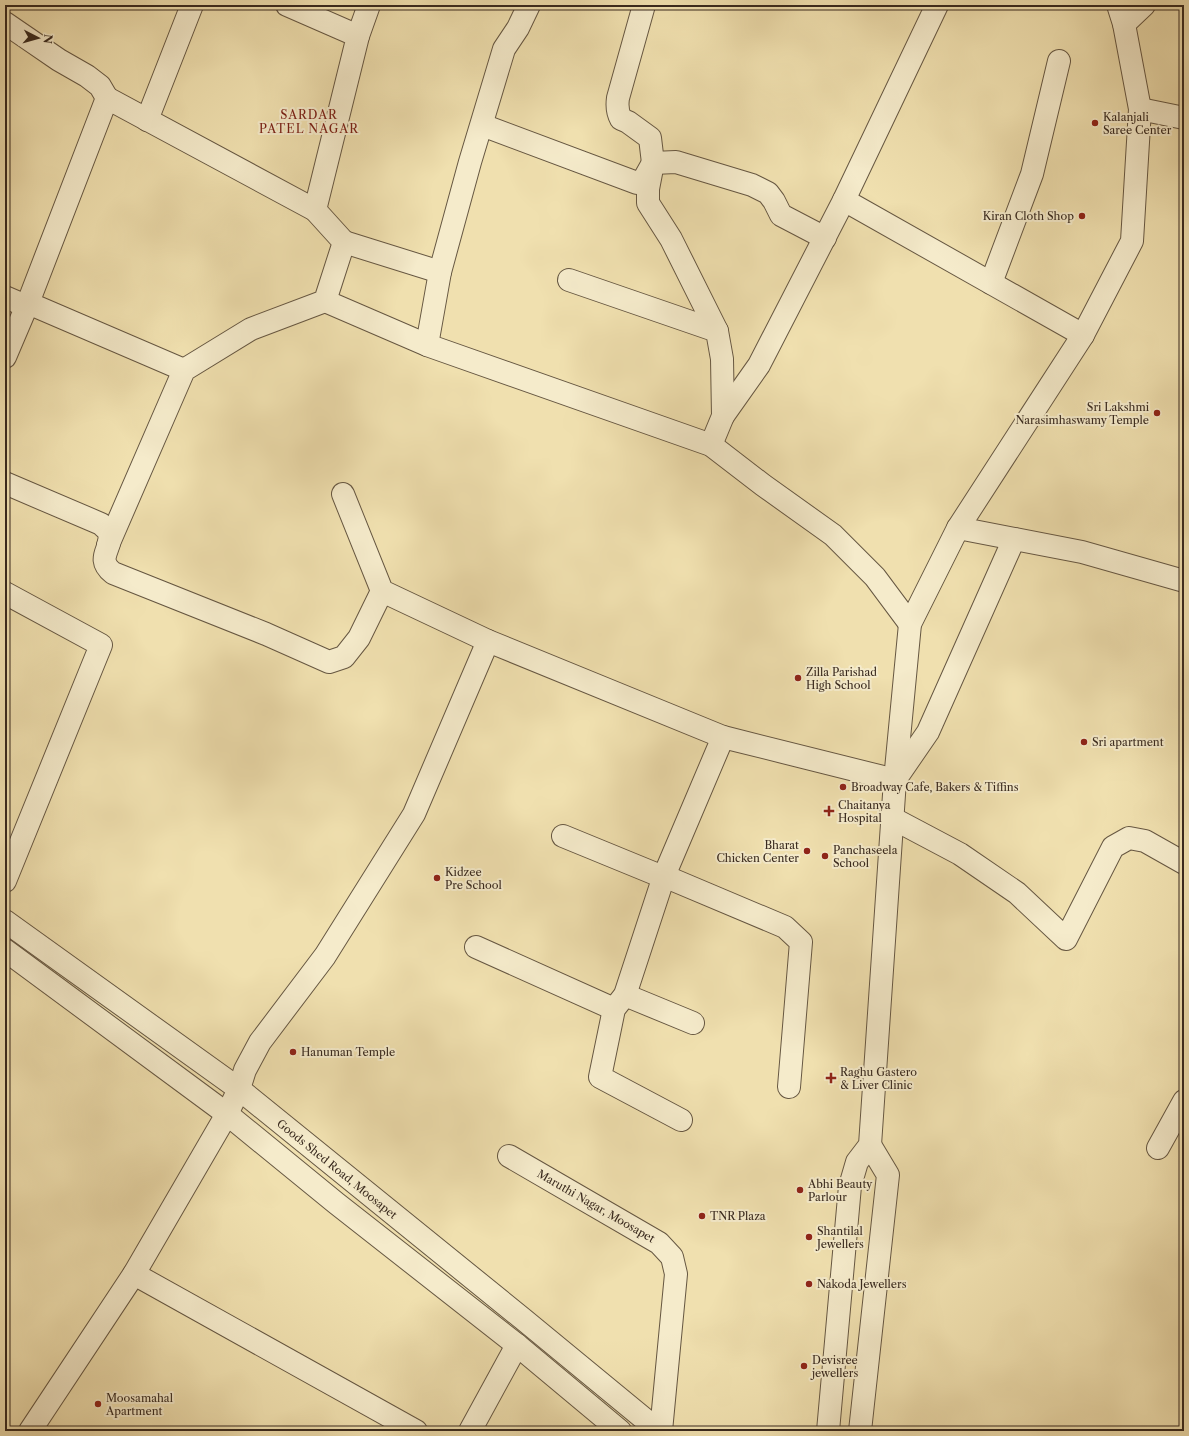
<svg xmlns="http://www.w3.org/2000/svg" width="1189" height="1436" font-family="'Libre Caslon Text',serif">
<rect width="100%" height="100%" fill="#f0e0af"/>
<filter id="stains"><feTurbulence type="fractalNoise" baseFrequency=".005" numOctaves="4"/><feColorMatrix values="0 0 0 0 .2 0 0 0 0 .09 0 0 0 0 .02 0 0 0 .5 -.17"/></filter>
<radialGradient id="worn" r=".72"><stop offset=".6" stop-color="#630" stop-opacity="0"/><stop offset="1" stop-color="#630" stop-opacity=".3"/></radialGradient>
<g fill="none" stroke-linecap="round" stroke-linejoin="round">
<defs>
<g id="minor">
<path d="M 287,5 L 358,36 L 315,210"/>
<path d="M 529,5 L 518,28 L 504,49 L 470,162 L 440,272 L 427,345 L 711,445 L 763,485 L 833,535 L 875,577 L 910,624"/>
<path d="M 644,5 L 618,98 C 617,105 617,112 621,119 L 628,122 L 650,138 L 653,163 L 648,189 L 648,203 L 671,239 L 717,331"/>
<path d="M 5,23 L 59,60 L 87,76 L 100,86 L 107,98"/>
<path d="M 1124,24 L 1144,5"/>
<path d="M 358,36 L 369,5"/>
<path d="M 1140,109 L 1184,118"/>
<path d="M 147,120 L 192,5"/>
<path d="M 482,125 L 637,183 L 644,179 L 653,163 L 676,162 L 752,185 L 768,193 L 774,201 L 781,215 L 825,238"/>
<path d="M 844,200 L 1083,335"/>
<path d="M 344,242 L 440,272"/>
<path d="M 569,280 L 717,331 L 722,359 L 723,416 L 711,445"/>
<path d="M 991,283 L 1032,174 L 1059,61"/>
<path d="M 5,297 L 19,303 L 28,303 L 184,370"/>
<path d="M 325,301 L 427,345"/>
<path d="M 5,357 L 28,303 L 107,98 L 315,210 L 344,242 L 325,301 L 251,329 L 184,370 L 108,545"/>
<path d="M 723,416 L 759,365 L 844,200 L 937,5"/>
<path d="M 5,483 L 101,524 C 103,526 107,529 108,531 C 116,547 93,557 113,573 L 266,634 L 329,662 L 344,657 L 359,638 L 382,591"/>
<path d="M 343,494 L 382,591 L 488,641 L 723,737 L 895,780 L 928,732 L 1014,539"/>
<path d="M 958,528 L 1082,552 L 1184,581"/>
<path d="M 5,593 L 101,645 L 5,881"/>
<path d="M 892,818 L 960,854 L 1017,893 L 1066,939 L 1113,847 L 1129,838 L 1145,841 L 1184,863"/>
<path d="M 563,836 L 663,877 L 664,876 L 785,927 L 801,942 L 789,1087"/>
<path d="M 476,947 L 614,1009"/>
<path d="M 625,995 L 693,1023"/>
<path d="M 681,1120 L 600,1077 L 614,1009 L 625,995 L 664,876 L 723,737"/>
<path d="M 1158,1148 L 1184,1101"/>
<path d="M 509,1156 L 659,1243 L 672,1257 L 676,1274 L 661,1431"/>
<path d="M 134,1274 L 416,1431"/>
<path d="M 30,1431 L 134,1274 L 227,1114 L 239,1089 L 245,1070 L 260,1042 L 325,956 L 414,814 L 488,641"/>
<path d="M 470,1431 L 517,1345"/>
</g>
<g id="tertiary">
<path d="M 5,921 L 239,1089 L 523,1319 L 659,1431"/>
<path d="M 5,950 L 227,1114 L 336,1203 L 517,1345 L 620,1431"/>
<path d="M 828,1431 L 850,1186 L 857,1162 L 870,1145 L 895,780 L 910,624 L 958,528 L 1083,335 L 1132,241 L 1140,109 L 1124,24 L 1118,5"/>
<path d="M 860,1431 L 888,1175 L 870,1145"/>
</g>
</defs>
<use href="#minor" stroke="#665742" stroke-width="24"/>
<use href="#tertiary" stroke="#665742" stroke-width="24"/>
<use href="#minor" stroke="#f5ebcb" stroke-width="22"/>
<use href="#tertiary" stroke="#f5ebcb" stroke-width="22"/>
</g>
<g fill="#8f2418" stroke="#f5ebcb" stroke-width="1.5">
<circle cx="1095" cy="123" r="4"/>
<circle cx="1082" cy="216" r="4"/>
<circle cx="1157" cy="413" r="4"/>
<circle cx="798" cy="678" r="4"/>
<circle cx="1084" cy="742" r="4"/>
<circle cx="843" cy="787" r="4"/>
<path d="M827 805h4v4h4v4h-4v4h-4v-4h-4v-4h4z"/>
<circle cx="807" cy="851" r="4"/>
<circle cx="825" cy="856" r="4"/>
<circle cx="437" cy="878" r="4"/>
<circle cx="293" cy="1052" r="4"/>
<path d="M829 1072h4v4h4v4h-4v4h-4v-4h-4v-4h4z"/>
<circle cx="800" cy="1190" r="4"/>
<circle cx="702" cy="1216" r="4"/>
<circle cx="809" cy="1237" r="4"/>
<circle cx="809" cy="1284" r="4"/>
<circle cx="804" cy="1366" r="4"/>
<circle cx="98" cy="1404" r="4"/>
</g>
<g text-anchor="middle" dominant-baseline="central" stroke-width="4" stroke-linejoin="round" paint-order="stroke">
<g font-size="11" fill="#38291e" stroke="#f5ebcb" text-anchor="start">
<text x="1103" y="117">Kalanjali<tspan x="1103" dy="13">Saree Center</tspan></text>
<text x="1074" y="216" text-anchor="end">Kiran Cloth Shop</text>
<text x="1149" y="407" text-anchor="end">Sri Lakshmi<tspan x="1149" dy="13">Narasimhaswamy Temple</tspan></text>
<text x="806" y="672">Zilla Parishad<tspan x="806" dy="13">High School</tspan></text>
<text x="1092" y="742">Sri apartment</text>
<text x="851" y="787">Broadway Cafe, Bakers &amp; Tiffins</text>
<text x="838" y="805">Chaitanya<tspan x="838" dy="13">Hospital</tspan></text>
<text x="799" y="845" text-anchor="end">Bharat<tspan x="799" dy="13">Chicken Center</tspan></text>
<text x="833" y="850">Panchaseela<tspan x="833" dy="13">School</tspan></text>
<text x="445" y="872">Kidzee<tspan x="445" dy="13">Pre School</tspan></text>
<text x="301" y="1052">Hanuman Temple</text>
<text x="840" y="1072">Raghu Gastero<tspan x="840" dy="13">&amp; Liver Clinic</tspan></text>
<text x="808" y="1184">Abhi Beauty<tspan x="808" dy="13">Parlour</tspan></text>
<text x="710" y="1216">TNR Plaza</text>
<text x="817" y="1231">Shantilal<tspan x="817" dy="13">Jewellers</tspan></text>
<text x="817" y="1284">Nakoda Jewellers</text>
<text x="812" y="1360">Devisree<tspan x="812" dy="13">jewellers</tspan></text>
<text x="106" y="1398">Moosamahal<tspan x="106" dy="13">Apartment</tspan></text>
</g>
<g font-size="11" fill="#38291e" stroke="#f5ebcb">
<text transform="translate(337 1169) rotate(39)">Goods Shed Road, Moosapet</text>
<text transform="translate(596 1206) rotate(30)">Maruthi Nagar, Moosapet</text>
</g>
<g font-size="12" letter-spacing="1" fill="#7a1f14" stroke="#f5ebcb">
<text x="309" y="114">SARDAR<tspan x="309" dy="14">PATEL NAGAR</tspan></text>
</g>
</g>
<rect width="1189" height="1436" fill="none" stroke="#f0e0af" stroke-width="20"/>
<rect x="6" y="6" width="1177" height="1424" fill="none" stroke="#38291e" stroke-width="2"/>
<rect x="10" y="10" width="1169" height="1416" fill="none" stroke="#38291e"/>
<g transform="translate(38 38) rotate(96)" stroke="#f5ebcb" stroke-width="3" paint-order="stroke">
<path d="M0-3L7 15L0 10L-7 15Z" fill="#38291e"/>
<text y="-6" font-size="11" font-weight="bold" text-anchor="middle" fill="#38291e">N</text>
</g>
<rect width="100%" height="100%" filter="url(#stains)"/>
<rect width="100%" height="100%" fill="url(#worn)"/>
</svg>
